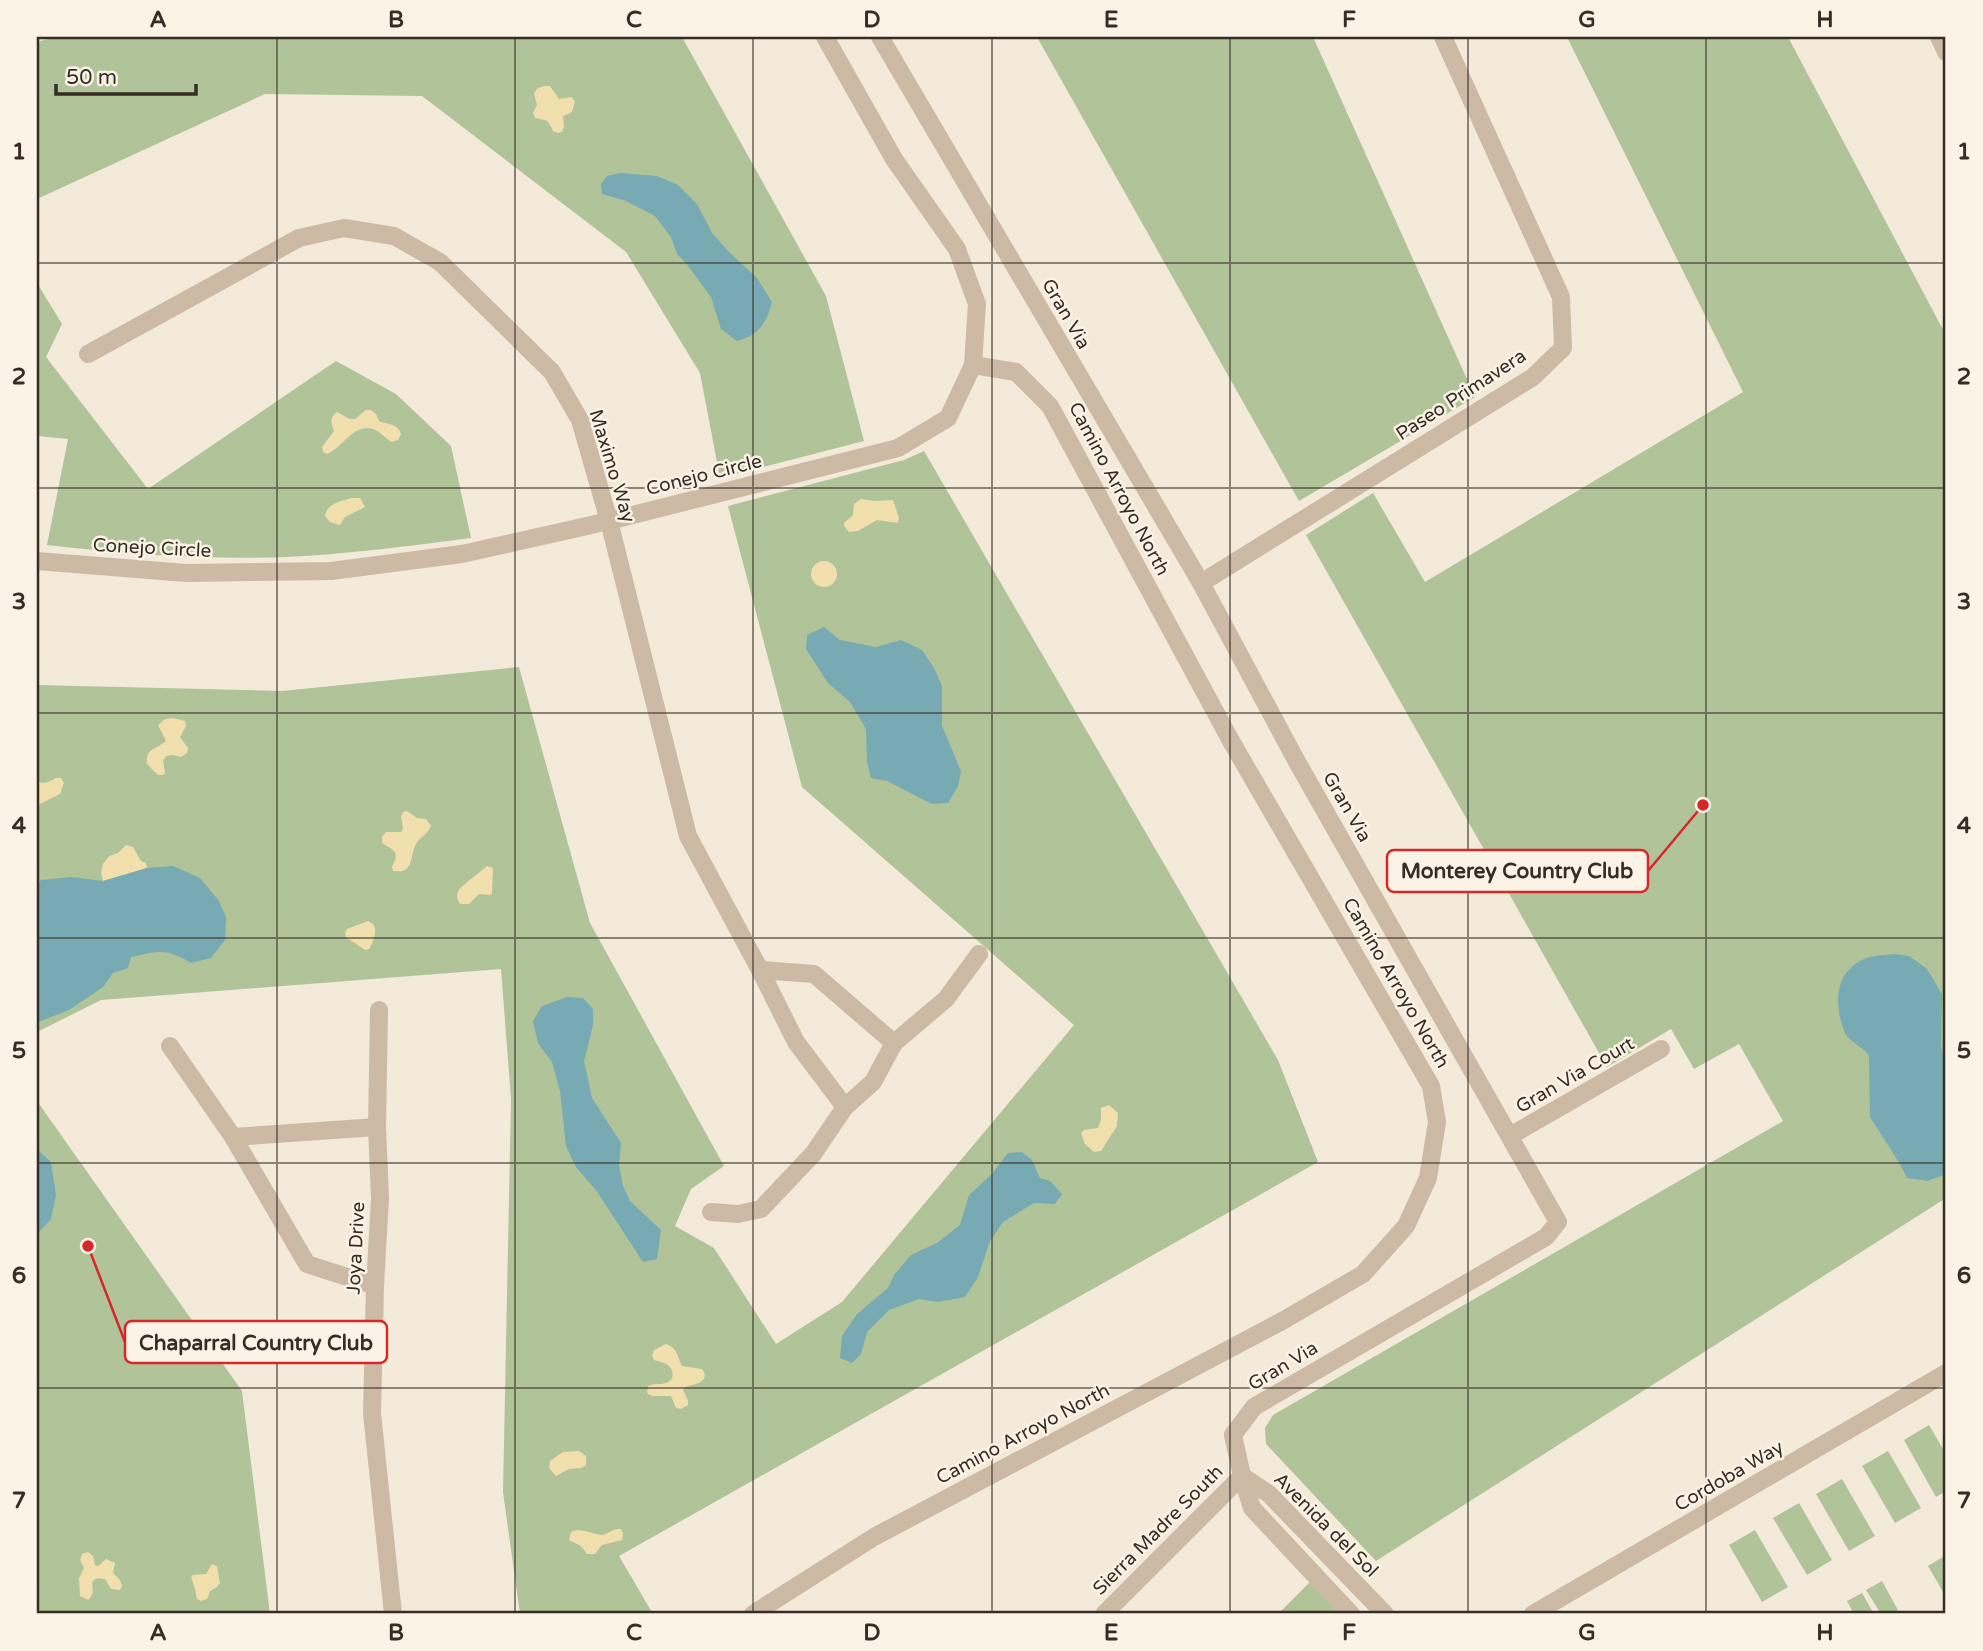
<svg xmlns="http://www.w3.org/2000/svg" width="1983" height="1651" font-family="'Varela Round',sans-serif">
<rect width="100%" height="100%" fill="#f3eada"/>
<g fill="#b1c399">
<path d="M 55,37 L 682,37 L 826,296 L 864,441 L 720,478 L 700,373 L 626,252 L 422,96 L 265,94 L 37,199 L 37,42 Z"/>
<path d="M 1037,37 L 1313,37 L 1475,397 L 1299,501 Z"/>
<path d="M 1567,37 L 1788,37 L 1941,326 L 1946,333 L 1946,1198 L 1376,1561 L 1266,1444 L 1265,1428 L 1273,1415 L 1783,1121 L 1739,1044 L 1694,1069 L 1671,1029 L 1607,1067 L 1306,535 L 1373,493 L 1425,582 L 1743,392 Z"/>
<path d="M 37,283 L 62,324 L 46,357 L 148,489 L 336,361 L 396,394 L 451,446 L 471,538 C 409,546 348,554 286,557 C 206,560 126,554 47,545 L 68,439 L 37,436 Z"/>
<path d="M 924,451 L 1278,1060 L 1318,1162 L 619,1556 L 653,1614 L 520,1614 L 503,1492 L 511,1099 L 501,969 L 101,1000 L 37,1032 L 37,685 L 282,691 L 519,667 L 590,923 L 724,1166 L 691,1189 L 675,1226 L 714,1248 L 776,1344 L 842,1302 L 1074,1025 L 802,787 L 728,506 L 904,460 Z"/>
<path d="M 37,1101 L 242,1391 L 270,1614 L 37,1614 Z"/>
<path d="M 1929,1425 L 1946,1454 L 1946,1491 L 1936,1497 L 1904,1440 Z"/>
<path d="M 1888,1451 L 1921,1508 L 1895,1523 L 1862,1466 Z"/>
<path d="M 1842,1479 L 1875,1536 L 1849,1551 L 1816,1494 Z"/>
<path d="M 1799,1503 L 1832,1560 L 1807,1575 L 1773,1518 Z"/>
<path d="M 1755,1530 L 1788,1587 L 1762,1602 L 1729,1545 Z"/>
<path d="M 1946,1555 L 1946,1597 L 1928,1566 Z"/>
<path d="M 1313,1579 L 1349,1614 L 1278,1614 Z"/>
<path d="M 1882,1581 L 1900,1614 L 1881,1614 L 1866,1590 Z"/>
<path d="M 1862,1593 L 1874,1614 L 1854,1614 L 1847,1601 Z"/>
</g>
<g fill="#f1e0ae">
<path d="M 544,86 L 550,86 L 559,99 L 571,97 L 575,101 L 572,112 L 563,116 L 564,127 L 562,132 L 558,133 L 553,131 C 547,118 548,121 535,118 L 533,113 L 537,105 L 534,93 L 538,88 Z"/>
<path d="M 366,410 L 371,410 L 376,414 L 379,421 C 388,425 398,423 401,434 L 398,440 L 392,442 C 386,439 382,434 377,431 C 356,419 343,448 327,454 L 323,452 L 322,447 L 334,431 C 331,422 329,418 337,412 L 350,419 L 355,419 Z"/>
<path d="M 351,498 L 360,498 L 365,507 L 345,517 L 340,525 L 330,522 L 325,516 C 327,503 340,502 351,498 Z"/>
<path d="M 861,499 L 874,501 L 893,500 L 899,518 L 898,523 L 877,520 L 858,531 L 849,532 L 844,526 L 844,523 L 853,515 L 854,504 Z"/>
<circle cx="824" cy="574" r="13"/>
<path d="M 173,718 L 185,721 L 186,726 L 180,737 L 188,748 L 187,753 L 181,757 L 172,755 L 166,756 L 163,761 L 165,773 L 163,775 L 158,775 L 147,764 C 145,748 156,750 166,741 L 158,725 L 165,719 Z"/>
<path d="M 56,778 L 61,778 L 64,783 L 60,794 L 40,804 L 37,810 L 37,781 C 44,785 49,782 56,778 Z"/>
<path d="M 407,811 L 417,818 L 426,819 L 431,826 C 428,834 420,837 416,844 C 409,857 415,874 393,871 L 392,867 C 400,851 395,851 382,843 L 382,837 L 386,832 L 401,832 L 403,829 L 401,816 L 403,812 Z"/>
<path d="M 126,845 L 133,847 L 141,861 L 146,863 L 147,868 L 103,881 L 101,873 L 103,864 L 109,856 L 118,853 Z"/>
<path d="M 487,866 L 493,868 L 492,894 L 489,895 L 479,894 L 469,904 L 460,904 C 456,898 456,894 460,888 Z"/>
<path d="M 368,921 L 373,924 C 378,930 373,943 369,949 L 365,950 L 346,937 L 345,932 L 347,929 Z"/>
<path d="M 1109,1105 L 1118,1113 L 1117,1126 L 1101,1151 L 1094,1152 L 1085,1144 L 1081,1133 L 1084,1130 L 1098,1128 L 1101,1120 L 1101,1108 Z"/>
<path d="M 666,1344 C 678,1348 677,1356 682,1366 L 702,1369 L 705,1374 L 704,1379 L 699,1383 L 685,1387 L 683,1390 L 688,1400 L 688,1405 L 681,1409 L 676,1408 L 671,1396 L 652,1396 L 647,1393 L 648,1386 C 654,1383 659,1385 666,1383 C 676,1380 674,1368 666,1364 C 662,1362 658,1361 654,1360 L 652,1355 L 654,1350 Z"/>
<path d="M 579,1451 L 586,1456 L 586,1465 L 581,1468 L 569,1469 L 556,1476 L 549,1468 L 550,1461 L 563,1452 Z"/>
<path d="M 616,1529 L 621,1529 L 623,1533 L 622,1540 L 602,1545 L 595,1554 L 587,1554 L 581,1546 L 569,1540 L 571,1532 C 582,1527 592,1535 603,1535 Z"/>
<path d="M 88,1552 L 93,1556 L 95,1565 L 98,1566 L 106,1559 L 115,1563 L 113,1573 L 120,1580 L 122,1586 L 120,1590 L 111,1589 L 105,1579 C 99,1578 95,1577 92,1583 C 93,1591 94,1594 88,1600 L 80,1596 L 79,1578 L 84,1568 L 80,1560 L 82,1554 Z"/>
<path d="M 212,1564 L 217,1566 L 220,1583 L 217,1587 L 210,1591 L 207,1599 L 201,1601 L 197,1599 L 195,1589 L 191,1577 L 193,1575 L 206,1574 Z"/>
</g>
<g fill="#77aab2">
<path d="M 620,173 L 657,176 L 678,185 L 697,204 L 712,233 L 730,253 L 757,278 L 772,302 C 766,323 760,335 737,341 L 721,329 L 711,297 L 686,263 L 677,254 L 671,237 L 655,216 L 626,201 L 602,194 L 601,184 L 607,176 Z"/>
<path d="M 824,627 L 840,640 L 876,647 L 901,640 L 922,650 L 934,668 L 942,686 L 942,726 L 961,771 L 958,786 L 948,803 L 932,804 L 887,781 L 871,778 L 867,762 L 866,729 L 850,702 L 828,683 L 806,649 L 807,635 Z"/>
<path d="M 173,866 L 200,878 L 219,901 L 226,917 L 225,940 L 211,958 L 191,963 C 166,948 158,951 131,957 L 128,968 L 113,973 L 103,987 L 69,1010 L 41,1021 L 37,1021 L 37,884 L 41,880 L 72,877 L 103,881 L 147,868 Z"/>
<path d="M 1895,954 L 1909,956 L 1927,969 L 1942,994 L 1941,1047 L 1946,1064 L 1946,1174 L 1928,1181 L 1907,1178 L 1900,1164 L 1870,1117 L 1869,1056 C 1863,1046 1849,1042 1845,1033 C 1834,1006 1834,974 1862,960 C 1872,955 1885,955 1895,954 Z"/>
<path d="M 567,997 L 583,998 L 593,1009 L 593,1025 L 584,1061 L 592,1098 L 621,1143 L 619,1165 L 623,1186 L 630,1201 L 661,1230 L 657,1259 L 643,1262 L 596,1190 L 576,1167 L 566,1146 L 560,1091 L 552,1062 L 538,1043 L 533,1021 L 542,1006 Z"/>
<path d="M 37,1149 L 51,1162 L 56,1195 L 51,1219 L 39,1232 L 37,1231 Z"/>
<path d="M 1022,1152 L 1032,1160 L 1040,1178 L 1050,1181 L 1062,1194 L 1055,1204 L 1034,1203 L 1003,1222 L 990,1241 L 978,1277 L 965,1297 L 938,1302 L 919,1299 L 889,1310 L 867,1332 L 861,1354 L 852,1363 L 840,1358 L 842,1336 L 857,1314 L 888,1288 L 894,1275 L 911,1255 L 937,1243 L 960,1225 L 969,1195 L 992,1174 L 1008,1153 Z"/>
</g>
<g fill="none" stroke-linecap="round" stroke-linejoin="round">
<g stroke="#ccbaa5" stroke-width="18">
<path d="M 880,37 L 1201,583 L 1296,760 L 1558,1222 L 1546,1237 L 1254,1407 L 1233,1435 L 1242,1476 L 1252,1508 L 1351,1614"/>
<path d="M 1939,37 L 1946,52"/>
<path d="M 88,354 L 299,238 L 344,228 L 394,236 L 440,262 L 552,372 L 580,420 L 609,521 L 688,836 L 760,970 L 796,1042 L 845,1107"/>
<path d="M 37,561 L 186,573 L 331,571 L 462,554 L 609,521 L 898,448 L 948,418 L 973,365 L 977,304 L 957,249 L 894,159 L 825,37"/>
<path d="M 1201,583 L 1533,377 L 1563,348 L 1561,297 L 1443,37"/>
<path d="M 760,970 L 814,974 L 894,1043"/>
<path d="M 379,1010 L 377,1127 L 380,1199 L 375,1286 L 372,1413 L 393,1614"/>
<path d="M 170,1046 L 233,1137 L 307,1264 L 375,1286"/>
<path d="M 1510,1136 L 1661,1049"/>
<path d="M 233,1137 L 377,1127"/>
<path d="M 711,1212 L 738,1214 L 761,1209 L 813,1154 L 845,1107 L 873,1082 L 894,1043 L 946,999 L 979,954"/>
<path d="M 1242,1476 L 1269,1494 L 1385,1614"/>
<path d="M 753,1614 L 874,1537 L 1284,1320 L 1363,1274 L 1406,1226 L 1428,1178 L 1437,1122 L 1431,1086 L 1231,741 L 1050,406 L 1016,372 L 973,365"/>
<path d="M 1104,1614 L 1242,1476"/>
<path d="M 1533,1614 L 1946,1373"/>
</g>
</g>
<path fill="none" stroke="#372d27" stroke-width="2" stroke-opacity="0.55" d="M 277,37 L 277,1614M 515,37 L 515,1614M 753,37 L 753,1614M 992,37 L 992,1614M 1230,37 L 1230,1614M 1468,37 L 1468,1614M 1706,37 L 1706,1614M 37,263 L 1946,263M 37,488 L 1946,488M 37,713 L 1946,713M 37,938 L 1946,938M 37,1163 L 1946,1163M 37,1388 L 1946,1388"/>
<g text-anchor="middle" dominant-baseline="central" stroke-width="5" stroke-linejoin="round" paint-order="stroke">
<g font-size="19" fill="#372d27" stroke="#faf3e6">
<text transform="translate(1066 314) rotate(60)">Gran Via</text>
<text transform="translate(1461 395) rotate(-33)">Paseo Primavera</text>
<text transform="translate(612 466) rotate(73)">Maximo Way</text>
<text transform="translate(704 475) rotate(-14)">Conejo Circle</text>
<text transform="translate(1119 489) rotate(62)">Camino Arroyo North</text>
<text transform="translate(152 548) rotate(3)">Conejo Circle</text>
<text transform="translate(1347 807) rotate(60)">Gran Via</text>
<text transform="translate(1396 983) rotate(60)">Camino Arroyo North</text>
<text transform="translate(1575 1075) rotate(-30)">Gran Via Court</text>
<text transform="translate(356 1248) rotate(-87)">Joya Drive</text>
<text transform="translate(1283 1366) rotate(-31)">Gran Via</text>
<text transform="translate(1023 1434) rotate(-28)">Camino Arroyo North</text>
<text transform="translate(1729 1476) rotate(-30)">Cordoba Way</text>
<text transform="translate(1326 1525) rotate(45)">Avenida del Sol</text>
<text transform="translate(1158 1530) rotate(-45)">Sierra Madre South</text>
</g>
</g>
<path fill="none" stroke="#d62828" stroke-width="2.5" d="M1703 805L1648 871M88 1246L125 1342"/>
<g fill="#d62828" stroke="#faf3e6" stroke-width="2.5">
<circle cx="1703" cy="805" r="7"/>
<circle cx="88" cy="1246" r="7"/>
</g>
<g fill="#faf3e6" stroke="#d62828" stroke-width="2.5">
<rect x="1387" y="850" width="261" height="42" rx="7"/>
<rect x="125" y="1321" width="262" height="42" rx="7"/>
</g>
<g font-size="21" text-anchor="middle" font-weight="bold" fill="#372d27">
<text x="1517" y="878">Monterey Country Club</text>
<text x="256" y="1350">Chaparral Country Club</text>
</g>
<rect width="1983" height="1651" fill="none" stroke="#faf3e6" stroke-width="77"/>
<path d="M56 84v10h140v-10" fill="none" stroke="#372d27" stroke-width="3.5"/>
<text x="66" y="84" font-size="21" fill="#372d27" stroke="#faf3e6" stroke-width="5" paint-order="stroke">50 m</text>
<rect x="38" y="38" width="1906" height="1574" fill="none" stroke="#372d27" stroke-width="2.5"/>
<g font-size="23" text-anchor="middle" font-weight="bold" fill="#372d27">
<text x="158" y="27">A</text>
<text x="396" y="27">B</text>
<text x="634" y="27">C</text>
<text x="872" y="27">D</text>
<text x="1111" y="27">E</text>
<text x="1349" y="27">F</text>
<text x="1587" y="27">G</text>
<text x="1825" y="27">H</text>
<text x="19" y="159">1</text>
<text x="1964" y="159">1</text>
<text x="19" y="384">2</text>
<text x="1964" y="384">2</text>
<text x="19" y="609">3</text>
<text x="1964" y="609">3</text>
<text x="19" y="833">4</text>
<text x="1964" y="833">4</text>
<text x="19" y="1058">5</text>
<text x="1964" y="1058">5</text>
<text x="19" y="1283">6</text>
<text x="1964" y="1283">6</text>
<text x="19" y="1508">7</text>
<text x="1964" y="1508">7</text>
<text x="158" y="1640">A</text>
<text x="396" y="1640">B</text>
<text x="634" y="1640">C</text>
<text x="872" y="1640">D</text>
<text x="1111" y="1640">E</text>
<text x="1349" y="1640">F</text>
<text x="1587" y="1640">G</text>
<text x="1825" y="1640">H</text>
</g>
</svg>
